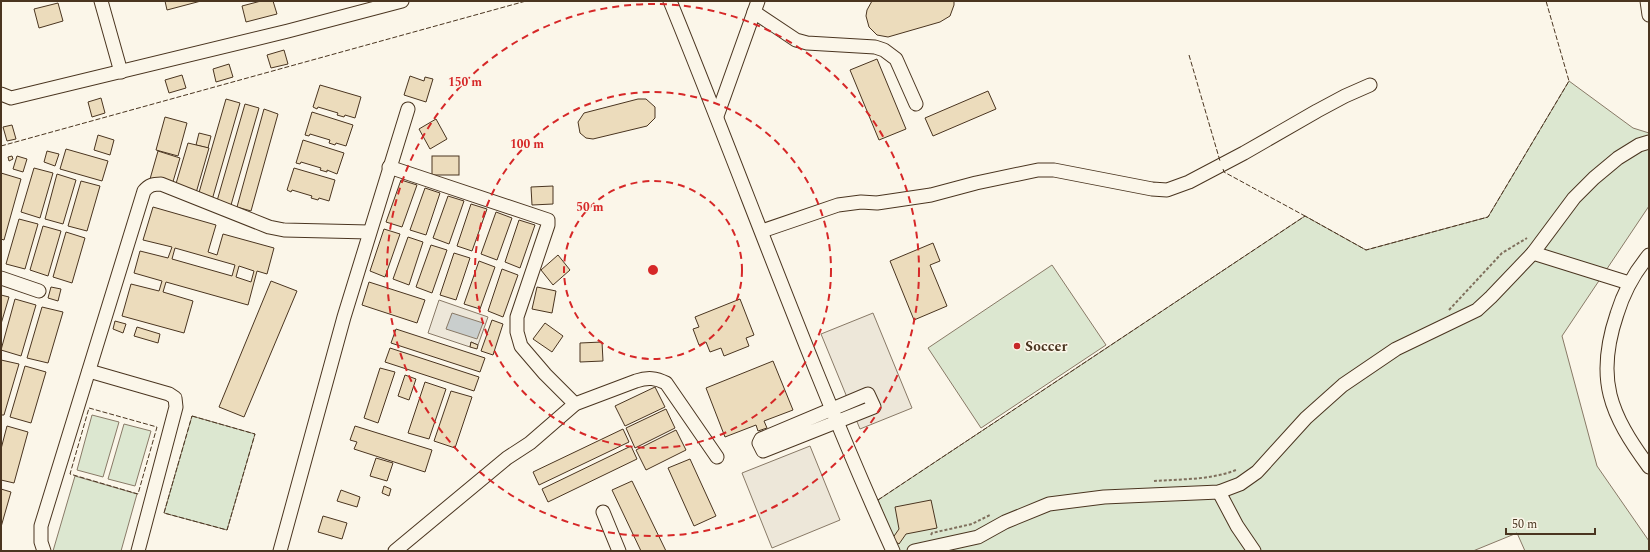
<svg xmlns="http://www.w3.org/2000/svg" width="1650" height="552" font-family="Spectral,serif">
<rect width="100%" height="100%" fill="#fbf6e9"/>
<g fill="#dce7d0" stroke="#887966">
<path d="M 1569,81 L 1633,128 L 1649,133 L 1649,206 L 1562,336 L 1597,466 L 1649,541 L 1649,551 L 1525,551 L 1517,533 L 1473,551 L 898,551 L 878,500 L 1305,216 L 1366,250 L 1488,217 Z"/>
<path d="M 1052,265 L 1106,345 L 981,428 L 928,348 Z"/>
<path d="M 92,415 L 119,422 L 103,477 L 77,470 Z"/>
<path d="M 192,416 L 255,434 L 227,530 L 164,513 Z"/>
<path d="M 124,424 L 151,431 L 135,486 L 108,479 Z"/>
<path d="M 75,476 L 137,494 L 121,551 L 53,551 Z"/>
</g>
<g fill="#ede7d9" stroke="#887966">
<path d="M 439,300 L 488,317 L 478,345 L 471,342 L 470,347 L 428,333 Z"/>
<path d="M 873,313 L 912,408 L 860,429 L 821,334 Z"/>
<path d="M 810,446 L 840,520 L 772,548 L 742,473 Z"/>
</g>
<path fill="#c9cecd" stroke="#887966" d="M 452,313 L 483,323 L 477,339 L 446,329 Z"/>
<g fill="#ecdcbc" stroke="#4a3520" fill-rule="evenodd">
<path d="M 165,1 L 201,1 L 167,10 Z"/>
<path d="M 261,1 L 273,1 L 277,14 L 246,22 L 242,6 Z"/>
<path d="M 872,1 L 954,1 L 954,5 L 950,16 L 940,22 L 888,37 L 877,35 L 869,27 L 866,16 L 867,10 Z"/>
<path d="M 58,3 L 63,21 L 39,28 L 34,9 Z"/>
<path d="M 284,50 L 288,64 L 271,68 L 267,55 Z"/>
<path d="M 877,59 L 906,129 L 879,140 L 850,70 Z"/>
<path d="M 229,64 L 233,77 L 216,82 L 213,69 Z"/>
<path d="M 182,75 L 186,88 L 169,93 L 165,80 Z"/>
<path d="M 410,76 L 424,81 L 425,77 L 433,79 L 426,102 L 404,95 Z"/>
<path d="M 320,85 L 361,97 L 355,118 L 345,115 L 344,117 L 337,115 L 338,113 L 318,107 L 317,109 L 313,107 Z"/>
<path d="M 988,91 L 996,109 L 933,136 L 925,118 Z"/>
<path d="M 101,98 L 105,113 L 92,117 L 88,102 Z"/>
<path d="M 226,99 L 240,103 L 212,200 L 198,196 Z"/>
<path d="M 638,99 L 646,99 L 655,107 L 655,118 L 647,126 L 593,139 L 586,138 L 580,133 L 578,122 L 584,113 Z"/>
<path d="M 245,104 L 259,108 L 231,205 L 217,201 Z"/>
<path d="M 264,109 L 278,114 L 251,211 L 237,207 Z"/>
<path d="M 312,112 L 353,125 L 346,146 L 336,143 L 335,145 L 329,143 L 330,140 L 310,134 L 309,136 L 305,135 Z"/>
<path d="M 165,117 L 187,123 L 178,156 L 156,150 Z"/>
<path d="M 436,119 L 447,139 L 430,149 L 419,129 Z"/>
<path d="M 12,125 L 16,139 L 7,141 L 3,127 Z"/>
<path d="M 199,133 L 211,136 L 208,148 L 196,145 Z"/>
<path d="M 98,135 L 114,140 L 110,155 L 94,150 Z"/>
<path d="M 303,140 L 344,153 L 337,174 L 327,170 L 327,172 L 320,170 L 321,168 L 301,162 L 300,164 L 296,163 Z"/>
<path d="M 188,143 L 209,148 L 196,193 L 175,187 Z"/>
<path d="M 66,149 L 108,161 L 102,181 L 60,169 Z"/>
<path d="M 47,151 L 59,154 L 55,166 L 44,162 Z"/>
<path d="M 158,151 L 180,158 L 172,185 L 150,179 Z"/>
<path d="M 12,156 L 13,159 L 9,161 L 8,157 Z"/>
<path d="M 17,156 L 27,159 L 23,172 L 13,169 Z"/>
<rect x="432" y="156" width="27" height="19"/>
<path d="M 34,168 L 53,173 L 40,218 L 21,212 Z"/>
<path d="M 294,168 L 335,180 L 329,201 L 319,198 L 318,200 L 311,198 L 312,196 L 292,190 L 291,192 L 287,190 Z"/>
<path d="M 1,173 L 21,179 L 4,240 L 1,239 Z"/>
<path d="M 57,174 L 76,180 L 63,224 L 45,219 Z"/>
<path d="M 401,180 L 417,185 L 402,227 L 386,222 Z"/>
<path d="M 81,181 L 100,186 L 87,231 L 68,226 Z"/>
<path d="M 553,186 L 553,204 L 532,205 L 531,187 Z"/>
<path d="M 425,188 L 440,193 L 426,235 L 410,230 Z"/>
<path d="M 448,196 L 464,201 L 449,244 L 433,238 Z"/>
<path d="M 471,204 L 487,209 L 472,251 L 457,246 Z"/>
<path d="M 153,207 L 216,225 L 208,252 L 217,255 L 223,234 L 274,248 L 267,274 L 257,271 L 248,305 L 166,282 L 163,292 L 193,301 L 184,333 L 122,316 L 131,284 L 159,291 L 162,281 L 134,273 L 140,251 L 168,258 L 172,247 L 143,240 ZM 175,248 L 235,265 L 232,276 L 172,259 ZM 239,266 L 254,271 L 251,282 L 236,277 Z"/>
<path d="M 496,212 L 512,218 L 497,260 L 481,254 Z"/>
<path d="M 19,219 L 38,224 L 25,269 L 6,264 Z"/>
<path d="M 519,220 L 535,225 L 520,268 L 505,262 Z"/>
<path d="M 43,226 L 61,231 L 48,276 L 30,270 Z"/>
<path d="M 384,229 L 400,234 L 385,277 L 370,271 Z"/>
<path d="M 66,232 L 85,238 L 72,283 L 53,277 Z"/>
<path d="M 408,237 L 423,242 L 409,285 L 393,279 Z"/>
<path d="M 933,243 L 940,261 L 930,265 L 947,306 L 914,320 L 890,261 Z"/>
<path d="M 431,245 L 447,250 L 432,293 L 416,287 Z"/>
<path d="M 454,253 L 470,258 L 456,300 L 440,295 Z"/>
<path d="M 558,255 L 570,270 L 553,285 L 541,270 Z"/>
<path d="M 479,261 L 495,267 L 480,309 L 464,304 Z"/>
<path d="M 502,269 L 518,275 L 503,317 L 488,311 Z"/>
<path d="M 271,281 L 297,291 L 244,417 L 219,407 Z"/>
<path d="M 369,282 L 425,300 L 417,323 L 362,305 Z"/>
<path d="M 51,287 L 61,289 L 58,301 L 48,298 Z"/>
<path d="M 537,287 L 556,291 L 552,313 L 532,309 Z"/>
<path d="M 1,295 L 9,297 L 1,324 Z"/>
<path d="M 15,299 L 36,305 L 21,356 L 1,350 Z"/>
<path d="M 740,299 L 754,335 L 746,338 L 749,346 L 724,356 L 721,348 L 710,352 L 706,342 L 699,345 L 693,329 L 699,327 L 695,317 Z"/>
<path d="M 42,307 L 63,312 L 48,363 L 27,358 Z"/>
<path d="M 492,320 L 503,324 L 493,355 L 481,351 Z"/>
<path d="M 115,321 L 126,324 L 123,333 L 113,329 Z"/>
<path d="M 545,323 L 563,336 L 552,352 L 533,339 Z"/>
<path d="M 137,327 L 160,334 L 158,343 L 134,336 Z"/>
<path d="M 396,329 L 485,358 L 480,372 L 391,343 Z"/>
<path d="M 471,342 L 478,345 L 477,349 L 470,347 Z"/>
<path d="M 602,342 L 603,361 L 580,362 L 580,343 Z"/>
<path d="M 390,348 L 479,377 L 474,391 L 385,362 Z"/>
<path d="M 1,360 L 19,364 L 4,415 L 1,415 Z"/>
<path d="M 773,361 L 793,410 L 764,421 L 767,428 L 758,431 L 756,425 L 725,437 L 706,388 Z"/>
<path d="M 25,366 L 46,372 L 31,423 L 10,417 Z"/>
<path d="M 380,368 L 395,372 L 378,423 L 364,418 Z"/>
<path d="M 405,375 L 416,379 L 409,400 L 398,396 Z"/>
<path d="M 425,382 L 446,389 L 429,439 L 408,433 Z"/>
<path d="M 655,387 L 665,407 L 625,426 L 615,406 Z"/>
<path d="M 451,391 L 472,397 L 455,448 L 434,441 Z"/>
<path d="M 666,409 L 675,428 L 635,448 L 626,428 Z"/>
<path d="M 7,426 L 28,432 L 14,483 L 1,480 L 1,449 Z"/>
<path d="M 355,426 L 432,450 L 425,472 L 354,449 L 357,442 L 350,440 Z"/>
<path d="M 623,429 L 629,442 L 539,485 L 533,472 Z"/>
<path d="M 676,430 L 686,450 L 646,470 L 636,450 Z"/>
<path d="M 631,446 L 637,459 L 548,502 L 542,489 Z"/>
<path d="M 376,458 L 393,463 L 387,481 L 370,476 Z"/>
<path d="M 690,459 L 716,516 L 694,526 L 668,468 Z"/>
<path d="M 632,481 L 666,551 L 641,551 L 612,490 Z"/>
<path d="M 384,486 L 391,489 L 389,496 L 382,493 Z"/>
<path d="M 1,489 L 11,492 L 1,527 Z"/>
<path d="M 341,490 L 360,497 L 357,507 L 337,501 Z"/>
<path d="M 931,500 L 937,528 L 906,534 L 899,544 L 892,539 L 899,529 L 895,507 Z"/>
<path d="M 323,516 L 347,523 L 342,539 L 318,532 Z"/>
</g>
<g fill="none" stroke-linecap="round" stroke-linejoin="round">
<defs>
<g id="minor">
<path d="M 101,1 L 121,72"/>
<path d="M 670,1 C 745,184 811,371 893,551"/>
<path d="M 1647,1 L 1649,15"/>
<path d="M 754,12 L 796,40 L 807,43 L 875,47 L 884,50 L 896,59 L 916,104"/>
<path d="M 1,94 L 11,98 L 288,31 L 402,1"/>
<path d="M 717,116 L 758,1"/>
<path d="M 389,167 L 548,220 L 548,225 L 517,317 L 517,332 L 521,346 L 545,374 L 575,404"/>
<path d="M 762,231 L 838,205 L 861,202 L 877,203 L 931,195 L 976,183 L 1038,170 L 1054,170 L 1152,189 L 1167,190 L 1189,182 L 1244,153 L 1317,111 L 1345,96 L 1370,85"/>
<path d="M 1533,253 L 1629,283"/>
<path d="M 1649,255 C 1634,273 1624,291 1617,314 C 1595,379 1610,414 1649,467"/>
<path d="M 1,278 L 39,291"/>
<path d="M 89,371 L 169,394 L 175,398 L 176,407 L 138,551"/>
<path d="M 868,394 L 874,407 L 763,451 L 759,443 L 761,439 Z"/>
<path d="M 1219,492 L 1237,526 L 1254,551"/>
<path d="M 603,512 L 619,551"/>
<path d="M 44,551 L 41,542 L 41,526 L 144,191 C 149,185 153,184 161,184 L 269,227 L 284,230 L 369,232"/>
<path d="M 280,551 L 344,317 L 408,109"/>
<path d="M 395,551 L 507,458 L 530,443 L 575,404 L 636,381 C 648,377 656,378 666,383 L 717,457"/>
<path d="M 914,551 L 978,537 L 1005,522 L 1049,504 L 1104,497 L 1219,492 L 1240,484 L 1257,472 L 1306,418 L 1343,385 L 1396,349 L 1477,310 L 1491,297 L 1533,253 L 1574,198 L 1594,178 L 1618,158 L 1639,145 L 1649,142"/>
</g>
</defs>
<use href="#minor" stroke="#4a3520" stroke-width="15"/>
<g stroke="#7f6f5c" stroke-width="2" stroke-dasharray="3 2" stroke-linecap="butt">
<path d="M 1449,310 L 1502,253 L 1527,238"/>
<path d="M 1154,481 C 1181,479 1211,480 1236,470"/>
<path d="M 931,535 L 932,533 L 972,524 L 990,515"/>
</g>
<use href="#minor" stroke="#fbf6e9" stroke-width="13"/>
<g stroke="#4a3520" stroke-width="1" stroke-dasharray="5 2" stroke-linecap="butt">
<path d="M 1189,55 L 1220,161"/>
<path d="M 1,146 L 526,1"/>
<path d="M 1223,169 L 1224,172 L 1305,216"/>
<path d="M 89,408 L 157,427 L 138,494 L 70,474 Z"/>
<path d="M 192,416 L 255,434 L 227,530 L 164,513 Z"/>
<path d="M 878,500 L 1305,216 L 1366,250 L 1488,217 L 1569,81 L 1546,1"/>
</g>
</g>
<g fill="none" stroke="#d62828" stroke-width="2" stroke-dasharray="7 5">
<circle cx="653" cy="270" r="89"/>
<circle cx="653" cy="270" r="178"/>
<circle cx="653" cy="270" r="266"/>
</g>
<circle fill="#c62828" stroke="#fbf6e9" stroke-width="1.5" cx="1017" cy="346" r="4"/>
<g text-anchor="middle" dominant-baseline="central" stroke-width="3" stroke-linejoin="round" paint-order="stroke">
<g font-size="14" font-weight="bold" fill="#4a3520" stroke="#fbf6e9" text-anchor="start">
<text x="1025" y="346">Soccer</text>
</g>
</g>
<circle cx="653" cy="270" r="6" fill="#d62828" stroke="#fbf6e9" stroke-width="2"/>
<g font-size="12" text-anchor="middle" font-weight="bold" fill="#d62828" stroke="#fbf6e9" stroke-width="3" stroke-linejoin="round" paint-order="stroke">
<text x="465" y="86">150 m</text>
<text x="527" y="148">100 m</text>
<text x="590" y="211">50 m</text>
</g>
<rect width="1650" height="552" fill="none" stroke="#4a3520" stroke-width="4"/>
<path d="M1506 528v6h89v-6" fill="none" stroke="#4a3520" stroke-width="2"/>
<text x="1512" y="528" font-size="12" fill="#4a3520" stroke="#fbf6e9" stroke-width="3" paint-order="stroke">50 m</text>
</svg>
